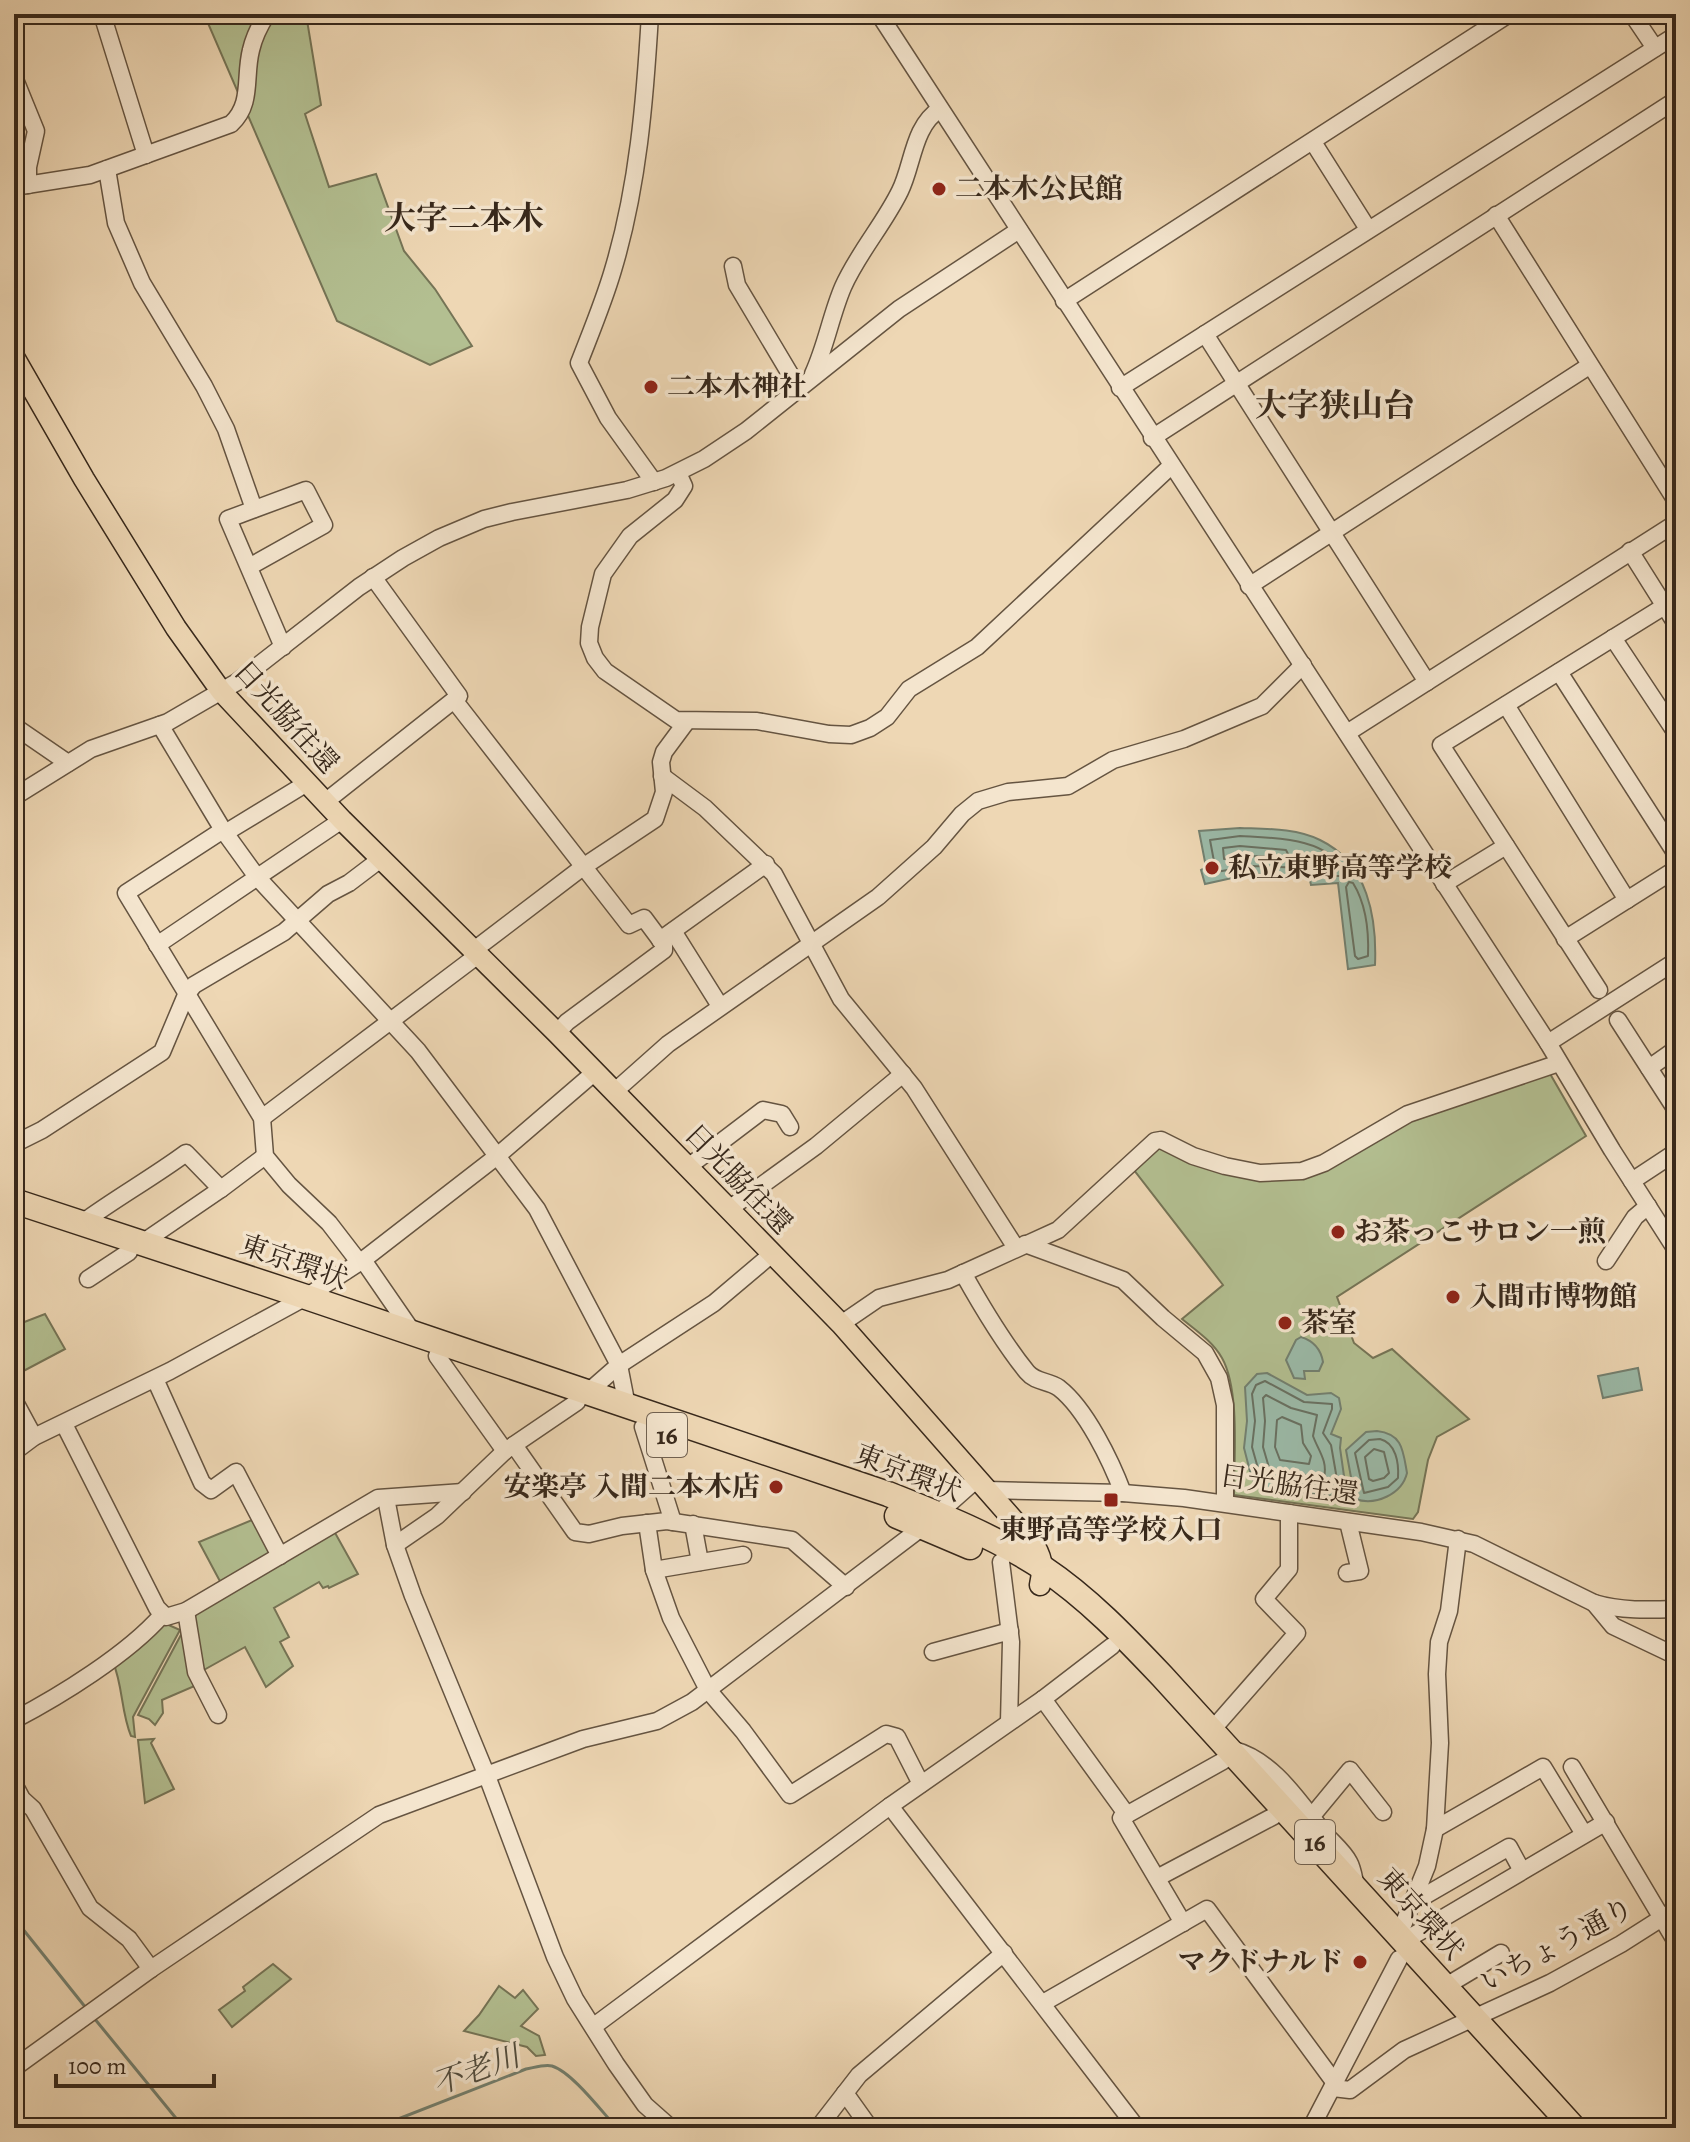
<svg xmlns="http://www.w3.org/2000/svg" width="1690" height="2142" font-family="Alegreya,'Noto Serif JP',serif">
<rect width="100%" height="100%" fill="#eed7b4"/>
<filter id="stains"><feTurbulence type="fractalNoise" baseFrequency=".0025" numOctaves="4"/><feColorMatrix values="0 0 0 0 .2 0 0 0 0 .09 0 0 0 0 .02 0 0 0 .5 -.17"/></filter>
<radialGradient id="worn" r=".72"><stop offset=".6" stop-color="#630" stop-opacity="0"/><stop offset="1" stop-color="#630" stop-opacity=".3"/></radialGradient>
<g fill="#b3bf91" stroke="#757456" stroke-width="2">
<path d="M 204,14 L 306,14 L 321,105 L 305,114 L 329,187 L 376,174 L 404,251 L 435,289 L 472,346 L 430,365 L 337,321 Z"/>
<path d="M 1549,1072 L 1586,1136 L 1337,1297 L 1354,1343 L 1373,1358 L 1392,1349 L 1469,1419 L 1437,1437 L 1428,1460 L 1418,1512 L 1413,1519 L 1234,1495 C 1234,1458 1240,1390 1222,1358 C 1213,1342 1197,1331 1182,1319 L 1223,1285 L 1134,1170 L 1162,1142 L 1192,1159 L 1303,1173 L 1409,1116 Z"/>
<path d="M 45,1314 L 65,1349 L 14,1376 L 14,1326 Z"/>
<path d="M 257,1518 L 274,1551 L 222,1585 L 199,1542 Z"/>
<path d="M 334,1531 L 358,1574 L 329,1588 L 328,1586 L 323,1588 L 319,1582 L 274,1608 L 289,1637 L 280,1642 L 293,1666 L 266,1687 L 245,1647 L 202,1671 L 194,1613 Z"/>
<path d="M 162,1622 L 180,1630 L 133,1717 L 135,1737 L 131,1736 C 121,1712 123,1686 113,1662 Z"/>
<path d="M 183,1631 L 197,1685 L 162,1700 L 163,1713 L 155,1725 L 149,1719 L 138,1715 Z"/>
<path d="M 154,1739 L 151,1743 L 174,1789 L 145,1803 L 138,1740 Z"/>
<path d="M 273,1964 L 291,1979 L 232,2027 L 219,2010 L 245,1991 L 243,1987 Z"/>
<path d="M 499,1986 L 515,1998 L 523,1990 L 538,2009 L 521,2026 L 539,2036 L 545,2055 L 536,2056 L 527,2047 L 464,2031 L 479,2015 Z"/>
</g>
<g fill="#9bbaa8" stroke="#738070" stroke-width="2">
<path d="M 1240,828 C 1266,829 1296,828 1320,840 C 1368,863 1377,918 1375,965 L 1348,969 L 1338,883 L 1311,885 L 1309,876 L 1250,874 L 1205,884 L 1201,870 L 1206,867 L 1199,831 Z"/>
<path d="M 1301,1337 C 1314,1341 1321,1350 1323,1362 L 1319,1371 L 1304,1371 L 1305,1379 L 1294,1378 L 1286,1360 L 1296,1340 Z"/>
<path d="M 1638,1368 L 1642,1390 L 1603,1398 L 1598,1376 Z"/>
<path d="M 1267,1373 L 1307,1395 L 1331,1393 L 1339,1398 L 1341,1409 L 1331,1434 L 1341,1438 L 1340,1448 L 1347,1497 L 1260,1489 L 1252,1479 L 1244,1448 L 1247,1421 L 1245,1387 L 1257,1374 Z"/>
<path d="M 1377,1431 C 1403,1434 1403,1451 1407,1473 C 1402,1494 1376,1506 1355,1499 L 1346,1450 L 1366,1432 Z"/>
</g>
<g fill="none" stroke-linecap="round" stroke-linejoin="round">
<g stroke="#697162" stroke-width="2">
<path d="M 1240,836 C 1273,838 1330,837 1344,873 L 1341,876 L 1320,876 L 1309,868 L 1251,866 L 1216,872 L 1210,840 Z"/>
<path d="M 1240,846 L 1286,850 L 1288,854 L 1284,857 L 1250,856 L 1224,859 L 1223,848 Z"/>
<path d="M 1349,882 L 1353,883 C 1366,904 1369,931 1368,956 L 1358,959 L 1355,956 L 1346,887 Z"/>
<path d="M 1265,1381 L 1304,1402 L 1332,1404 L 1332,1409 L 1323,1433 L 1331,1445 L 1338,1485 L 1337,1489 L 1261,1479 L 1252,1447 L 1255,1421 L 1252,1394 L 1256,1385 Z"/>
<path d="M 1266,1395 L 1291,1408 L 1317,1415 L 1313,1436 C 1318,1450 1328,1461 1324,1477 L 1270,1471 L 1263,1447 L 1265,1421 L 1263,1398 Z"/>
<path d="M 1282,1417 L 1301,1425 L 1303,1443 L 1311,1456 L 1309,1464 L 1280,1460 L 1275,1447 L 1277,1420 Z"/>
<path d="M 1380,1439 C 1396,1443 1399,1463 1398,1478 L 1388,1487 L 1364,1493 L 1355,1453 L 1369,1440 Z"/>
<path d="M 1374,1449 L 1384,1452 L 1389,1473 L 1384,1478 L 1373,1481 L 1369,1479 L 1365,1457 Z"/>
</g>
<g stroke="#738070" stroke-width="3">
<path d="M 14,1918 L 86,2008"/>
<path d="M 94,2018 L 184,2128"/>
<path d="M 375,2128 L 526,2069 C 533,2068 544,2064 552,2066 C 572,2072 602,2112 617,2128"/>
</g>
<defs>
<g id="minor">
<path d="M 102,14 L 146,155"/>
<path d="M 650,14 C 645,100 638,187 613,270 C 604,301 591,332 579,363 L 608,418 L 654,482"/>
<path d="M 879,14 L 1548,1043 L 1612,1150 L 1676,1250"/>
<path d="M 1632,14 L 1655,48"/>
<path d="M 14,77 L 36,131 L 28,167 L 28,185"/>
<path d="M 1313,142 L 1368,229"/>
<path d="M 107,169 L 116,223 L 142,283 L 204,386 L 226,429 L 254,509"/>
<path d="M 14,187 L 90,175 L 231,124 C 253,104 244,77 251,50 C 254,37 260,25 267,14"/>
<path d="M 1496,215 L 1676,501"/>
<path d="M 733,266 L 737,285 L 799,389"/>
<path d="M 1064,301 L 1509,14"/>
<path d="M 1205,334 L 1427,682"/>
<path d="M 813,374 C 826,346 831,315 843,287 C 858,253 884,224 900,191 C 913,165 913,126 940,109"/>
<path d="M 1120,388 L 1676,35"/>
<path d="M 1152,438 L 1676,100"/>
<path d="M 678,473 L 684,486 L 675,500 L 630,536 L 603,574 L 590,627 L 589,643 L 595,658 L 605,671 L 676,720 L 757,721 L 829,734 L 851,735 L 870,728 L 887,717 L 909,689 L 977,647 L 1171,466"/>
<path d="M 1630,551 L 1676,624"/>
<path d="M 249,567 L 324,525 L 306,490 L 228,519 L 283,647"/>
<path d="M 1249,586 L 1589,366"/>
<path d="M 1613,638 L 1676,733"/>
<path d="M 1559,672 L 1676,854"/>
<path d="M 454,700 L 629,925 L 644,918 L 664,945 L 664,950 L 567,1022 L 557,1033"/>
<path d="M 1506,705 L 1627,900"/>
<path d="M 160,725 L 223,830 L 257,877 L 418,1051 L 537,1209 L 619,1365 L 627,1406"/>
<path d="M 14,726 L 68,763"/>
<path d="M 1347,733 L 1676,523"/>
<path d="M 662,776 L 705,808 L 774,874 L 841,999 L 914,1088 L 1016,1248"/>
<path d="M 14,797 L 91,749 L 168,722 L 237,682 L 359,587 L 403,558 L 439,538 L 484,519 L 512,512 L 627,490 L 666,478 L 704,459 L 746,431 L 899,309 L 1019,230"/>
<path d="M 325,802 L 459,696 L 373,577"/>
<path d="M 223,830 L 126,893 L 262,1118 L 265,1156 L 289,1185 L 329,1223 L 359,1262"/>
<path d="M 225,833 L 307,783"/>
<path d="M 1444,884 L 1506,846"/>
<path d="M 673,931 L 720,1006"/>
<path d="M 1565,939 L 1676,869"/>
<path d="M 660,940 L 766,864"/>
<path d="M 157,945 L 342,820"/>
<path d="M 474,950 L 583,867 L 655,819 L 664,792 L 661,762 L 664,752 L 687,721"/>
<path d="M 1599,990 L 1441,745 L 1676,599"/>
<path d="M 1618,1020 L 1676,1110"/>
<path d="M 1548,1043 L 1676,961"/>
<path d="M 1649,1068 L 1676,1049"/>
<path d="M 614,1092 L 668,1044 L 878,897 L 934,847 L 962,814 L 978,801 L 1008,792 L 1068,786 L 1113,760 L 1184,739 L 1250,711 L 1262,706 L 1303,665"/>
<path d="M 262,1118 L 478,955"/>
<path d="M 14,1144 L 42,1130 L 162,1052 L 186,995 L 194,985 L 284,932 L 328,894 L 349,883 L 382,858"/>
<path d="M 688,1167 L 763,1110 L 782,1114 L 790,1127"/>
<path d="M 1632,1181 L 1676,1152"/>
<path d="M 729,1209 L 816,1146 L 903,1074"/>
<path d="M 82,1223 C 116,1198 152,1178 186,1153 L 221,1189 L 265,1156"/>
<path d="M 142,1243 L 221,1189"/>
<path d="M 1025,1244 L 1123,1280 L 1163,1318 L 1205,1353 L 1219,1378 L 1225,1405 L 1225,1503"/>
<path d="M 363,1260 L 414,1334"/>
<path d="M 1606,1261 L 1635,1217 L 1648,1206"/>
<path d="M 963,1273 C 982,1307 1002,1341 1027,1372 C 1036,1383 1048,1380 1059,1388 C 1086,1409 1111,1461 1123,1493"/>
<path d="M 88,1279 L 129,1252"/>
<path d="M 841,1324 L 879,1298 L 948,1280 L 1058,1230 L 1155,1141 L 1161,1140 L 1193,1156 L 1225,1166 L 1260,1173 L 1302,1171 L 1324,1163 L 1408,1114 L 1559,1063"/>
<path d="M 437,1356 L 505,1451"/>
<path d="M 155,1379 L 202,1483 L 211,1490 L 236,1472 L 280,1556"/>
<path d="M 587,1393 L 619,1365 L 714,1303 L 772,1254"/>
<path d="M 14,1400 L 34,1437"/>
<path d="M 64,1424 L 157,1608 L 166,1617 L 186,1611 L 378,1498 L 463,1492"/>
<path d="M 643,1427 L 673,1522"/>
<path d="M 514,1445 L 575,1532 L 589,1534 L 622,1526 L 667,1521 L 792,1540 L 846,1587"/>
<path d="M 14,1452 L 34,1437 L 170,1371 L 306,1297 L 363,1260 L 496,1157 L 595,1072"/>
<path d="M 987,1490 L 1123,1493 L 1184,1498 L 1421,1532 L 1474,1544 L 1594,1603 C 1621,1611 1648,1610 1676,1609"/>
<path d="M 386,1498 L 395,1545 L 413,1596 L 487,1776 L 555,1957 L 575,1999 L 616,2064 L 645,2105 L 671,2128"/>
<path d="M 647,1523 L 654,1570 L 671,1618 L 708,1690 L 743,1731 L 790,1795 L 886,1734 L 897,1737 L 921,1784"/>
<path d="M 693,1524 L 700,1562"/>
<path d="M 395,1545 L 437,1516 L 505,1451 L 577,1402"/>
<path d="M 1001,1562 L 1011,1642 L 1009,1722"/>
<path d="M 654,1570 L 743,1555"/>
<path d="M 1347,1573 L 1360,1571 L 1348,1522"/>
<path d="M 1594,1603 L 1613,1626 L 1676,1656"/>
<path d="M 186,1611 L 196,1672 L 218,1715"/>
<path d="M 933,1652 L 1010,1631"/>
<path d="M 1043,1699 L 1127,1815"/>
<path d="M 14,1720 C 60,1696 128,1654 162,1615"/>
<path d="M 1212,1730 L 1297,1633 L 1264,1599 L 1289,1569 L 1289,1513"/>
<path d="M 1234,1750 C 1273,1761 1297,1799 1321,1829 C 1329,1840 1343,1850 1349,1862 C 1353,1869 1354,1879 1356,1887"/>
<path d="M 1572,1767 L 1676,1942"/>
<path d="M 14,1784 L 22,1799 L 33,1809 L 90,1908 L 129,1939 L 151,1969"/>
<path d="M 890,1806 L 1137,2128"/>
<path d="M 1312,1816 L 1350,1770 L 1383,1812"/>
<path d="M 1435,1829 L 1543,1767 L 1584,1834"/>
<path d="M 1157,1878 L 1274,1816"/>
<path d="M 1414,1902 L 1509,1847 L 1522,1871"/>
<path d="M 1183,1923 L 1121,1818 L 1223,1761"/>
<path d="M 1399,1935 L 1427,1866 L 1435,1829 L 1440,1743 L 1437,1674 L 1439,1642 L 1449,1611 L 1458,1539"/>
<path d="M 1404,1941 L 1606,1822"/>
<path d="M 1446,1986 L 1501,1953"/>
<path d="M 1043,2003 L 1207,1909 L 1335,2083"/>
<path d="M 594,2026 L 890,1806 L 1043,1699 L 1112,1646"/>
<path d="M 14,2068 L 151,1969 L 379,1815 L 583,1739 L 657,1721 L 692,1702 L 924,1526 L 977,1479"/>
<path d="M 1333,2088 L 1350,2090 L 1404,2050 L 1550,1983 L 1621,1944 L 1676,1909"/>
<path d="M 845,2093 L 870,2128"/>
<path d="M 818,2128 L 859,2075 L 1004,1953"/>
<path d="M 1311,2128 L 1399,1959"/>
</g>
<path id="major" d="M 14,357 L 84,479 L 176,628 L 221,691 L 342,820 L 557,1033 L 841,1324 L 1031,1540 C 1042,1556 1044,1567 1040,1585"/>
<g id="highway">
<path d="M 14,1201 L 306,1297 L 888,1494 C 941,1515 996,1537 1043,1568 C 1088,1598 1125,1637 1162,1676 L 1574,2128"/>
<path d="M 897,1516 L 970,1547"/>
</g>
</defs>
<use href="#minor" stroke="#655441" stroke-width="19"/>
<use href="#major" stroke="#37281b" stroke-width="23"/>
<use href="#highway" stroke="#37281b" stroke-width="27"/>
<use href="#minor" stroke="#f4e5ce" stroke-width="16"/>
<use href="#major" stroke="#eed7b4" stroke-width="20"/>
<use href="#highway" stroke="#eed7b4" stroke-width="24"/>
</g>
<g fill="#8f2418" stroke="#f4e5ce" stroke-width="3">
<circle cx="939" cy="189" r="8"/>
<circle cx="651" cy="387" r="8"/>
<circle cx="1212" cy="868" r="8"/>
<circle cx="1338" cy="1232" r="8"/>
<circle cx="1453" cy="1297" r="8"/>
<circle cx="1285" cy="1323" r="8"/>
<circle cx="776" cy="1487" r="8"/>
<rect x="1103" y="1492" width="16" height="16" rx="4"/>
<circle cx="1360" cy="1962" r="8"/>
</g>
<g text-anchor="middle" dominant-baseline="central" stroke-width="7" stroke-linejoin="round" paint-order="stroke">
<g fill="#f4e5ce" stroke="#706151" stroke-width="2">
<rect x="647" y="1413" width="40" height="44" rx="6"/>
<rect x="1295" y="1820" width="40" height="44" rx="6"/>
</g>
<g font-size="26" font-weight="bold" fill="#37281b">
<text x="667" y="1435">16</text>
<text x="1315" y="1842">16</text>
</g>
<g font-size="28" font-weight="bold" fill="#37281b" stroke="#f4e5ce" text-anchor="start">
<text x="955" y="189">二本木公民館</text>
<text x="667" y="387">二本木神社</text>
<text x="1228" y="868">私立東野高等学校</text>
<text x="1354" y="1232">お茶っこサロン一煎</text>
<text x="1469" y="1297">入間市博物館</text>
<text x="1301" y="1323">茶室</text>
<text x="760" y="1487" text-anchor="end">安楽亭 入間二本木店</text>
<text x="1111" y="1530" text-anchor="middle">東野高等学校入口</text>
<text x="1344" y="1962" text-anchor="end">マクドナルド</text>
</g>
<g font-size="28" fill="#37281b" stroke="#f4e5ce">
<text transform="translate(286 717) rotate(48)">日光脇往還</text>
<text transform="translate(738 1179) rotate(46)">日光脇往還</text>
<text transform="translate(294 1262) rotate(19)">東京環状</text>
<text transform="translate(908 1473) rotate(21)">東京環状</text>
<text transform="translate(1289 1485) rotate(8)">日光脇往還</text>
<text transform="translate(1421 1914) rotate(48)">東京環状</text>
<text transform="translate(1557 1945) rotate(-28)">いちょう通り</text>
</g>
<g font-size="30" font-style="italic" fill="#504c3e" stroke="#f4e5ce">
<text transform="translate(476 2070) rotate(-20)">不老川</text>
</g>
<g font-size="32" font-weight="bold" fill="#37281b" stroke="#f4e5ce">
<text x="464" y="218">大字二本木</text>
<text x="1335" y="405">大字狭山台</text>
</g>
</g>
<rect width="1690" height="2142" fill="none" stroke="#eed7b4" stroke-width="48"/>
<rect x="16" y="16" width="1658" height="2110" fill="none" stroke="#37281b" stroke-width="4"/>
<rect x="24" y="24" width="1642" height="2094" fill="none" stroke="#37281b" stroke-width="2"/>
<path d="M56 2074v12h158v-12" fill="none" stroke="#37281b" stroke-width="4"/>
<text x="68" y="2074" font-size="24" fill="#37281b" stroke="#f4e5ce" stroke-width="6" paint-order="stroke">100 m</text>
<rect width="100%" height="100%" filter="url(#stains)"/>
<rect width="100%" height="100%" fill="url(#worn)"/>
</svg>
